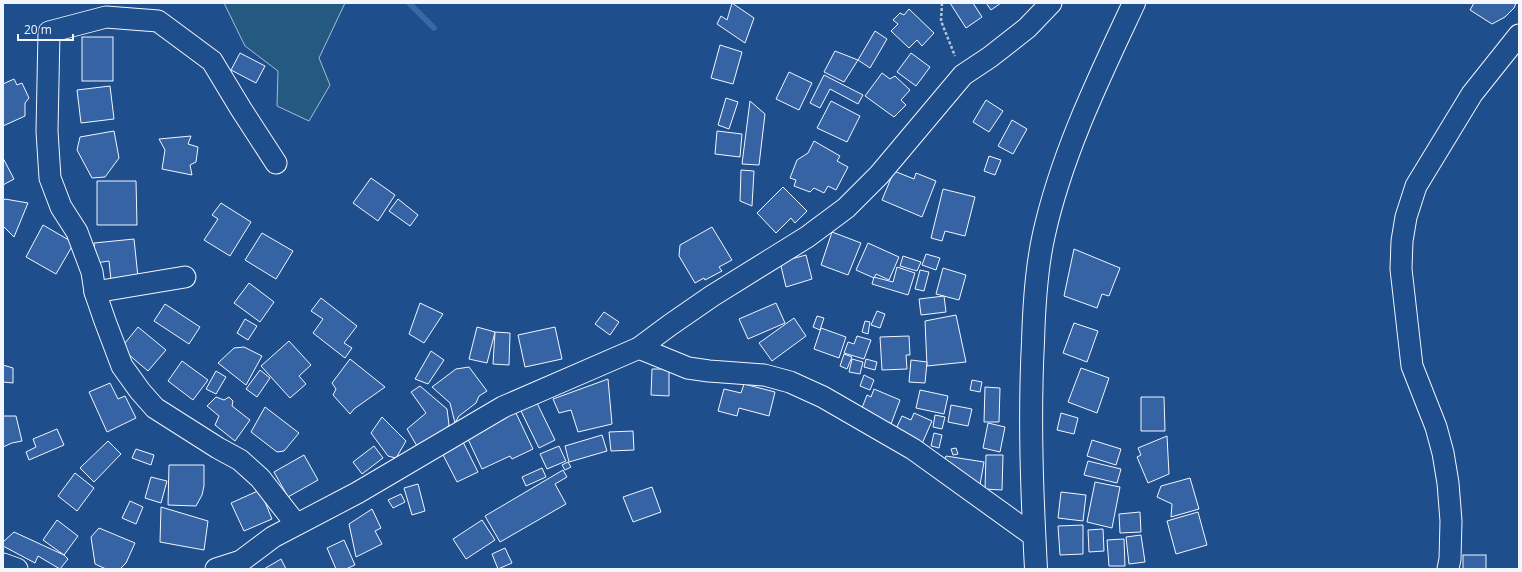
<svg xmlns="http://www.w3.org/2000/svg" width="1522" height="572" font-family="'Open Sans',sans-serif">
<rect width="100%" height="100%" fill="#1f4e8c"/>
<path fill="#245a82" stroke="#a8bbd7" d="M 224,3 L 345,3 L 319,58 L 330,85 L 309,121 L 277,106 L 278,71 L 245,46 Z"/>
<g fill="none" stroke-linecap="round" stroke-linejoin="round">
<path stroke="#3b69a3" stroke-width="5.5" d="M 409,3 L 434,28"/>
</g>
<g fill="#3563a3" stroke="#f2f6ff">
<path d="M 732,3 L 754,18 L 745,43 L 717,24 L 721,16 L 727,20 Z"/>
<path d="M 950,3 L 973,3 L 982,17 L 966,28 Z"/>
<path d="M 986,3 L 1001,3 L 991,10 Z"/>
<path d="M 1474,3 L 1516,3 L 1514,8 L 1505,17 L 1492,24 L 1470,10 Z"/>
<path d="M 909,9 L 934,33 L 922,46 L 917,40 L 909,48 L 891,31 L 898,24 L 893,20 L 900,13 L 904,15 Z"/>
<path d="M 875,31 L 887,39 L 870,68 L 858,60 Z"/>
<rect x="82" y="37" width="31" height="44"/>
<path d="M 720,45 L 742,52 L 733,84 L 711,78 Z"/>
<path d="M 835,51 L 858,60 L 844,82 L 824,72 Z"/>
<path d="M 240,53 L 265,66 L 256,83 L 231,70 Z"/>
<path d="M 911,53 L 930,67 L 916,86 L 897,72 Z"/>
<path d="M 789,72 L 812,83 L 799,110 L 776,99 Z"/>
<path d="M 882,73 L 890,79 L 895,76 L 910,90 L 901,100 L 906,105 L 894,117 L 865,96 Z"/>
<path d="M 824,75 L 863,95 L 858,104 L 830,89 L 820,108 L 810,103 Z"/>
<path d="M 14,79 L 17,85 L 22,83 L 29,98 L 25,103 L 25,116 L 3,126 L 3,84 Z"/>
<path d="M 110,86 L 114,119 L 81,123 L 77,90 Z"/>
<path d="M 726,98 L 738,102 L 729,129 L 718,125 Z"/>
<path d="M 986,100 L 1003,111 L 989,132 L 973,122 Z"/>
<path d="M 750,101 L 765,114 L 759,165 L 742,164 Z"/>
<path d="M 831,101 L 860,116 L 847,142 L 817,128 Z"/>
<path d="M 1012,120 L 1027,129 L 1013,154 L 998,146 Z"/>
<path d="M 114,131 L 119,158 L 105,177 L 92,178 L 77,150 L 80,137 Z"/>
<path d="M 717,131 L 742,134 L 740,157 L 715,154 Z"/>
<path d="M 191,136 L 188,144 L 198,147 L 196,162 L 190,165 L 192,175 L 162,169 L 165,150 L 159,139 Z"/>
<path d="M 814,141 L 840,156 L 837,161 L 848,167 L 836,190 L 828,186 L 824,193 L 814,188 L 810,192 L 794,186 L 796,180 L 790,178 L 797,160 L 808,153 Z"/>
<path d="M 989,156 L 1001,160 L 995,175 L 984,171 Z"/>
<path d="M 3,158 L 14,179 L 3,185 Z"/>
<path d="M 741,170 L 754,171 L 752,206 L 740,201 Z"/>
<path d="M 894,171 L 914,179 L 916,173 L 936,181 L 922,217 L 882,200 Z"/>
<path d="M 371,178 L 395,195 L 378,221 L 353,203 Z"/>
<path d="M 97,181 L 136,181 L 137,225 L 97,225 Z"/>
<path d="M 783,187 L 807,211 L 795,223 L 791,218 L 776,233 L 757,213 Z"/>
<path d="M 943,189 L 975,197 L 965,236 L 945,231 L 942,241 L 931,238 Z"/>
<path d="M 5,199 L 28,203 L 14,237 L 3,226 L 3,201 Z"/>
<path d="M 398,199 L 418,215 L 410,226 L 389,211 Z"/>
<path d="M 221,203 L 251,222 L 230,256 L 204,240 L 218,219 L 212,215 Z"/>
<path d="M 43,225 L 74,243 L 56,274 L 26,257 Z"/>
<path d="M 712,227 L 732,260 L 719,267 L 722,271 L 705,280 L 704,278 L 695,283 L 679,256 L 680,245 Z"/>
<path d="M 832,232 L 861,243 L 848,275 L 821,265 Z"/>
<path d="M 262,233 L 293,251 L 276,279 L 245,260 Z"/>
<path d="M 134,239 L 138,277 L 111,280 L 109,261 L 96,263 L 94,243 Z"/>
<path d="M 868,243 L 899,257 L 889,280 L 876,274 L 874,278 L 856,270 Z"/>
<path d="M 1074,249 L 1120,268 L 1109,296 L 1102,294 L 1097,308 L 1064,296 Z"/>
<path d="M 926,254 L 940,258 L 936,270 L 922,265 Z"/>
<path d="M 806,255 L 812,279 L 786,287 L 780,262 Z"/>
<path d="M 903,256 L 921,262 L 917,271 L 900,266 Z"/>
<path d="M 897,267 L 915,273 L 908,295 L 872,284 L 874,277 L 893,282 Z"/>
<path d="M 943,268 L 966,275 L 959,300 L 936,294 Z"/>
<path d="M 920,270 L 929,272 L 924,291 L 915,289 Z"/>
<path d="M 249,283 L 274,302 L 260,322 L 234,303 Z"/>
<path d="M 944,296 L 946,312 L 921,315 L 919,299 Z"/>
<path d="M 321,298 L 357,326 L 344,343 L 352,348 L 345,358 L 313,333 L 323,319 L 311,311 Z"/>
<path d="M 420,303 L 443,314 L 424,343 L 409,334 Z"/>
<path d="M 776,303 L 785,323 L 748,339 L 739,319 Z"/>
<path d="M 165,304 L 200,327 L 189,344 L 154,321 Z"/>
<path d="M 877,311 L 885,314 L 880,328 L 871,325 Z"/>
<path d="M 604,312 L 619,322 L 610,335 L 595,324 Z"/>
<path d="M 956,315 L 966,362 L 927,366 L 925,321 Z"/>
<path d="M 817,316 L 824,318 L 820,330 L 813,327 Z"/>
<path d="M 794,318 L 806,336 L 772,361 L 759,343 Z"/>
<path d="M 245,319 L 257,326 L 248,340 L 237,333 Z"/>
<path d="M 865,321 L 870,322 L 868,334 L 862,332 Z"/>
<path d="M 1074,323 L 1098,331 L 1087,362 L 1063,353 Z"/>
<path d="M 138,327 L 166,350 L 148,371 L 121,348 Z"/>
<path d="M 477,327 L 495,332 L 487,363 L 469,359 Z"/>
<path d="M 555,327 L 562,359 L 525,367 L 518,335 Z"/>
<path d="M 821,328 L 846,337 L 839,358 L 814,349 Z"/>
<path d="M 495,332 L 510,333 L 509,365 L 493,364 Z"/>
<path d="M 857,336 L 871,340 L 864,359 L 844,353 L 848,342 L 854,344 Z"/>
<path d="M 909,336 L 910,355 L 906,355 L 907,369 L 882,370 L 880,337 Z"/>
<path d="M 289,341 L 311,365 L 299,376 L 306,384 L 290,398 L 261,366 Z"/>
<path d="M 244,347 L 262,356 L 246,385 L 218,363 L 234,348 Z"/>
<path d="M 431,351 L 444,360 L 428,384 L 415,379 Z"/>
<path d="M 844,354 L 852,357 L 847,369 L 840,366 Z"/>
<path d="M 350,359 L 385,387 L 354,409 L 350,414 L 333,395 L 336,389 L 332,383 Z"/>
<path d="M 852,359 L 863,362 L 860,374 L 849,372 Z"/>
<path d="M 866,359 L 877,362 L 875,370 L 864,367 Z"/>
<path d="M 911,360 L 927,362 L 925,383 L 909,382 Z"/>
<path d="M 182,361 L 208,380 L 193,400 L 168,381 Z"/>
<path d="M 3,365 L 13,368 L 13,383 L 3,382 Z"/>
<path d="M 469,367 L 487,391 L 479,396 L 476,403 L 459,416 L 455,423 L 450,403 L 432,387 L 456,369 Z"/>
<path d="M 1081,368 L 1109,378 L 1097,413 L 1068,402 Z"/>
<path d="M 652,369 L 669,369 L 669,396 L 651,395 Z"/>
<path d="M 260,370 L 270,378 L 257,397 L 246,389 Z"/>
<path d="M 216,371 L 226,377 L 216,394 L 206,389 Z"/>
<path d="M 864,375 L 874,380 L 870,390 L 860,386 Z"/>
<path d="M 608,379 L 612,424 L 578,432 L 571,410 L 559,413 L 553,399 Z"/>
<path d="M 972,380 L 982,382 L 980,392 L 970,390 Z"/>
<path d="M 110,383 L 118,399 L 125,396 L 136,418 L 107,432 L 89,392 Z"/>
<path d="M 744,384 L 775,392 L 769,416 L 739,408 L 737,416 L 718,411 L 724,389 L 741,393 Z"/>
<path d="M 420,386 L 447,409 L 449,425 L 434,440 L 417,446 L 407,429 L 426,413 L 411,392 Z"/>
<path d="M 985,387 L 1000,388 L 999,422 L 984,422 Z"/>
<path d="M 874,389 L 900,400 L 891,424 L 860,413 L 867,395 L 871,397 Z"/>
<path d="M 920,390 L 948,396 L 944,414 L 916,408 Z"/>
<path d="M 216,397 L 224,400 L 229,397 L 233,401 L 232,406 L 250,420 L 235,441 L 215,425 L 219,416 L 207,406 Z"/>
<path d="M 1141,397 L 1164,397 L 1165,431 L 1141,431 Z"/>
<path d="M 536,401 L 555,440 L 539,448 L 520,409 Z"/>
<path d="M 951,405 L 972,409 L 968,426 L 948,422 Z"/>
<path d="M 265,407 L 299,433 L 284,451 L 277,452 L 251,432 Z"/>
<path d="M 515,411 L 533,449 L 512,459 L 510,456 L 482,469 L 466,435 Z"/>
<path d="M 914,413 L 932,421 L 921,446 L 894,433 L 902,416 L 911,420 Z"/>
<path d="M 1061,413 L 1078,418 L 1074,434 L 1057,430 Z"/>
<path d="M 935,415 L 945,417 L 942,429 L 933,427 Z"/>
<path d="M 3,416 L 16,416 L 22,441 L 12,443 L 3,447 Z"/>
<path d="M 382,417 L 406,441 L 396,458 L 388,456 L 371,433 Z"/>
<path d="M 988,423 L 1005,427 L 1000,452 L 983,448 Z"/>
<path d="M 57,429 L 64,445 L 29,460 L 26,452 L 36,447 L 33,439 Z"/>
<path d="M 633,431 L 634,450 L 611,451 L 609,432 Z"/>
<path d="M 934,433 L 942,435 L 939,448 L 931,446 Z"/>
<path d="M 602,435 L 607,451 L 569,462 L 565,446 Z"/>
<path d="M 1167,436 L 1169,474 L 1148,483 L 1137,457 L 1141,455 L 1138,448 Z"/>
<path d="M 462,440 L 478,472 L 457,482 L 441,451 Z"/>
<path d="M 1092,440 L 1121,449 L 1116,465 L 1087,456 Z"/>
<path d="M 108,441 L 121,454 L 94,482 L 80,468 Z"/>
<path d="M 374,446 L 383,458 L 362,474 L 353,462 Z"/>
<path d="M 559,446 L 566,461 L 547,469 L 540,454 Z"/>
<path d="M 956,448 L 958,454 L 953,455 L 951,449 Z"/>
<path d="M 136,449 L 154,455 L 151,465 L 132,458 Z"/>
<path d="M 304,455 L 318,480 L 288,497 L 274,472 Z"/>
<path d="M 986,455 L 1003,455 L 1002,490 L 985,489 Z"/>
<path d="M 946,456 L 984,462 L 980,485 L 942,467 Z"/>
<path d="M 1088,461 L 1121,469 L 1117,483 L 1084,475 Z"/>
<path d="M 568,462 L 571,467 L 565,470 L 562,465 Z"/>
<path d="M 169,465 L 204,465 L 204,486 L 202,495 L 196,506 L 168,505 Z"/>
<path d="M 542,468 L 546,477 L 526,486 L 522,477 Z"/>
<path d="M 563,470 L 567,477 L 555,484 L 566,504 L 500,542 L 485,516 Z"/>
<path d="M 75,473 L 94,488 L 77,511 L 58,496 Z"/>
<path d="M 151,477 L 167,481 L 161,503 L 145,498 Z"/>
<path d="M 1190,478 L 1199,509 L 1171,517 L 1172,504 L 1157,497 L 1161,486 Z"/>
<path d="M 1095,482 L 1120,487 L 1112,528 L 1087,522 Z"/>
<path d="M 418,484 L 425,511 L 412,515 L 404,488 Z"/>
<path d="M 652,487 L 661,512 L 633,522 L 623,497 Z"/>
<path d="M 260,490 L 272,519 L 244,531 L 231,503 Z"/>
<path d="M 1061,492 L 1086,495 L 1083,521 L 1058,518 Z"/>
<path d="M 401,494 L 405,502 L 393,508 L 388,500 Z"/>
<path d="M 130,501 L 143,507 L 136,524 L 122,518 Z"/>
<path d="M 161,507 L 208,521 L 204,550 L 160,542 Z"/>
<path d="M 372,509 L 381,528 L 375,531 L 382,544 L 356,557 L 349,524 Z"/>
<path d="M 1140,512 L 1141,532 L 1120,533 L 1119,514 Z"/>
<path d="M 1198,512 L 1207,545 L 1176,554 L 1167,521 Z"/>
<path d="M 57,520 L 78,536 L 64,555 L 43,540 Z"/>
<path d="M 482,520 L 495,540 L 466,559 L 453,539 Z"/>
<path d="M 1083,525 L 1083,554 L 1060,555 L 1058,526 Z"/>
<path d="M 99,528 L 135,543 L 126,563 L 120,569 L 106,569 L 95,564 L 91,537 Z"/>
<path d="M 1103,529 L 1104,551 L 1089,552 L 1088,530 Z"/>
<path d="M 14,532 L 64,555 L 68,559 L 60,569 L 38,556 L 35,563 L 3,546 L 3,542 Z"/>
<path d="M 1141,535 L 1145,562 L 1129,564 L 1126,537 Z"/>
<path d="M 1124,539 L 1125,566 L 1109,566 L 1107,540 Z"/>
<path d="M 344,540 L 355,565 L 346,569 L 336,569 L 327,548 Z"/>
<path d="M 505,548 L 512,563 L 498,569 L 492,554 Z"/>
<rect x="1463" y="555" width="23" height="14"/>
<path d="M 281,559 L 286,569 L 264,569 Z"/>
</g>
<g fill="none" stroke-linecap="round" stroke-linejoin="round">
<defs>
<g id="minor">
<path d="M 276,163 L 241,109 L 212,61 L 158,21 L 106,17 L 49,32 L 47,131 L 50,178 L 61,207 L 77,232 L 92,272 L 95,292 L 105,321 L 122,366 L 140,391 L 155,408 L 218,448 L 240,460 L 260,478 L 296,524"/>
<path d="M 95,292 L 185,277"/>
<path d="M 639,348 L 688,368 L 709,371 L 764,375 L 790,382 L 823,397 L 913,449 L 1034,536"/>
<path d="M 3,564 L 17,569"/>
<path d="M 216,569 L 241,561 L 273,537 L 357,493 L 503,407 L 639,348 L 670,325 L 712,296 L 807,237 L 846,208 L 879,175 L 963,75 L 990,57 L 1027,28 L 1051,3"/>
<path d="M 1448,569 L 1450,559 L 1451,521 L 1448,483 L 1443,453 L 1436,427 L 1412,366 L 1401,269 L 1402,241 L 1406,217 L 1416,186 L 1472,94 L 1519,35"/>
</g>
<path id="highway" d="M 1036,569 C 1032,493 1029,419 1033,342 C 1034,306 1036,269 1044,234 C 1062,153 1099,78 1134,3"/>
</defs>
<use href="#minor" stroke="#f2f6ff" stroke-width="23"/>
<use href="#highway" stroke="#f2f6ff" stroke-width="24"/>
<path stroke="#b3c4dc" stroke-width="2.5" stroke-dasharray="3 2" stroke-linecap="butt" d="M 942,3 L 941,21 L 955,56"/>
<use href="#minor" stroke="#1f4e8c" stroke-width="21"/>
<use href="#highway" stroke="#1f4e8c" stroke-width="22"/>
</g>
<rect width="1522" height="572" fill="none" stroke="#f2f6ff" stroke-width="8"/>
<path d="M18 34v6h55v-6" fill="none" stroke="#f2f6ff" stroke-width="2"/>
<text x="24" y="34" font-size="12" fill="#f2f6ff" stroke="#1f4e8c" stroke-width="3" paint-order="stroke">20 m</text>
</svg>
